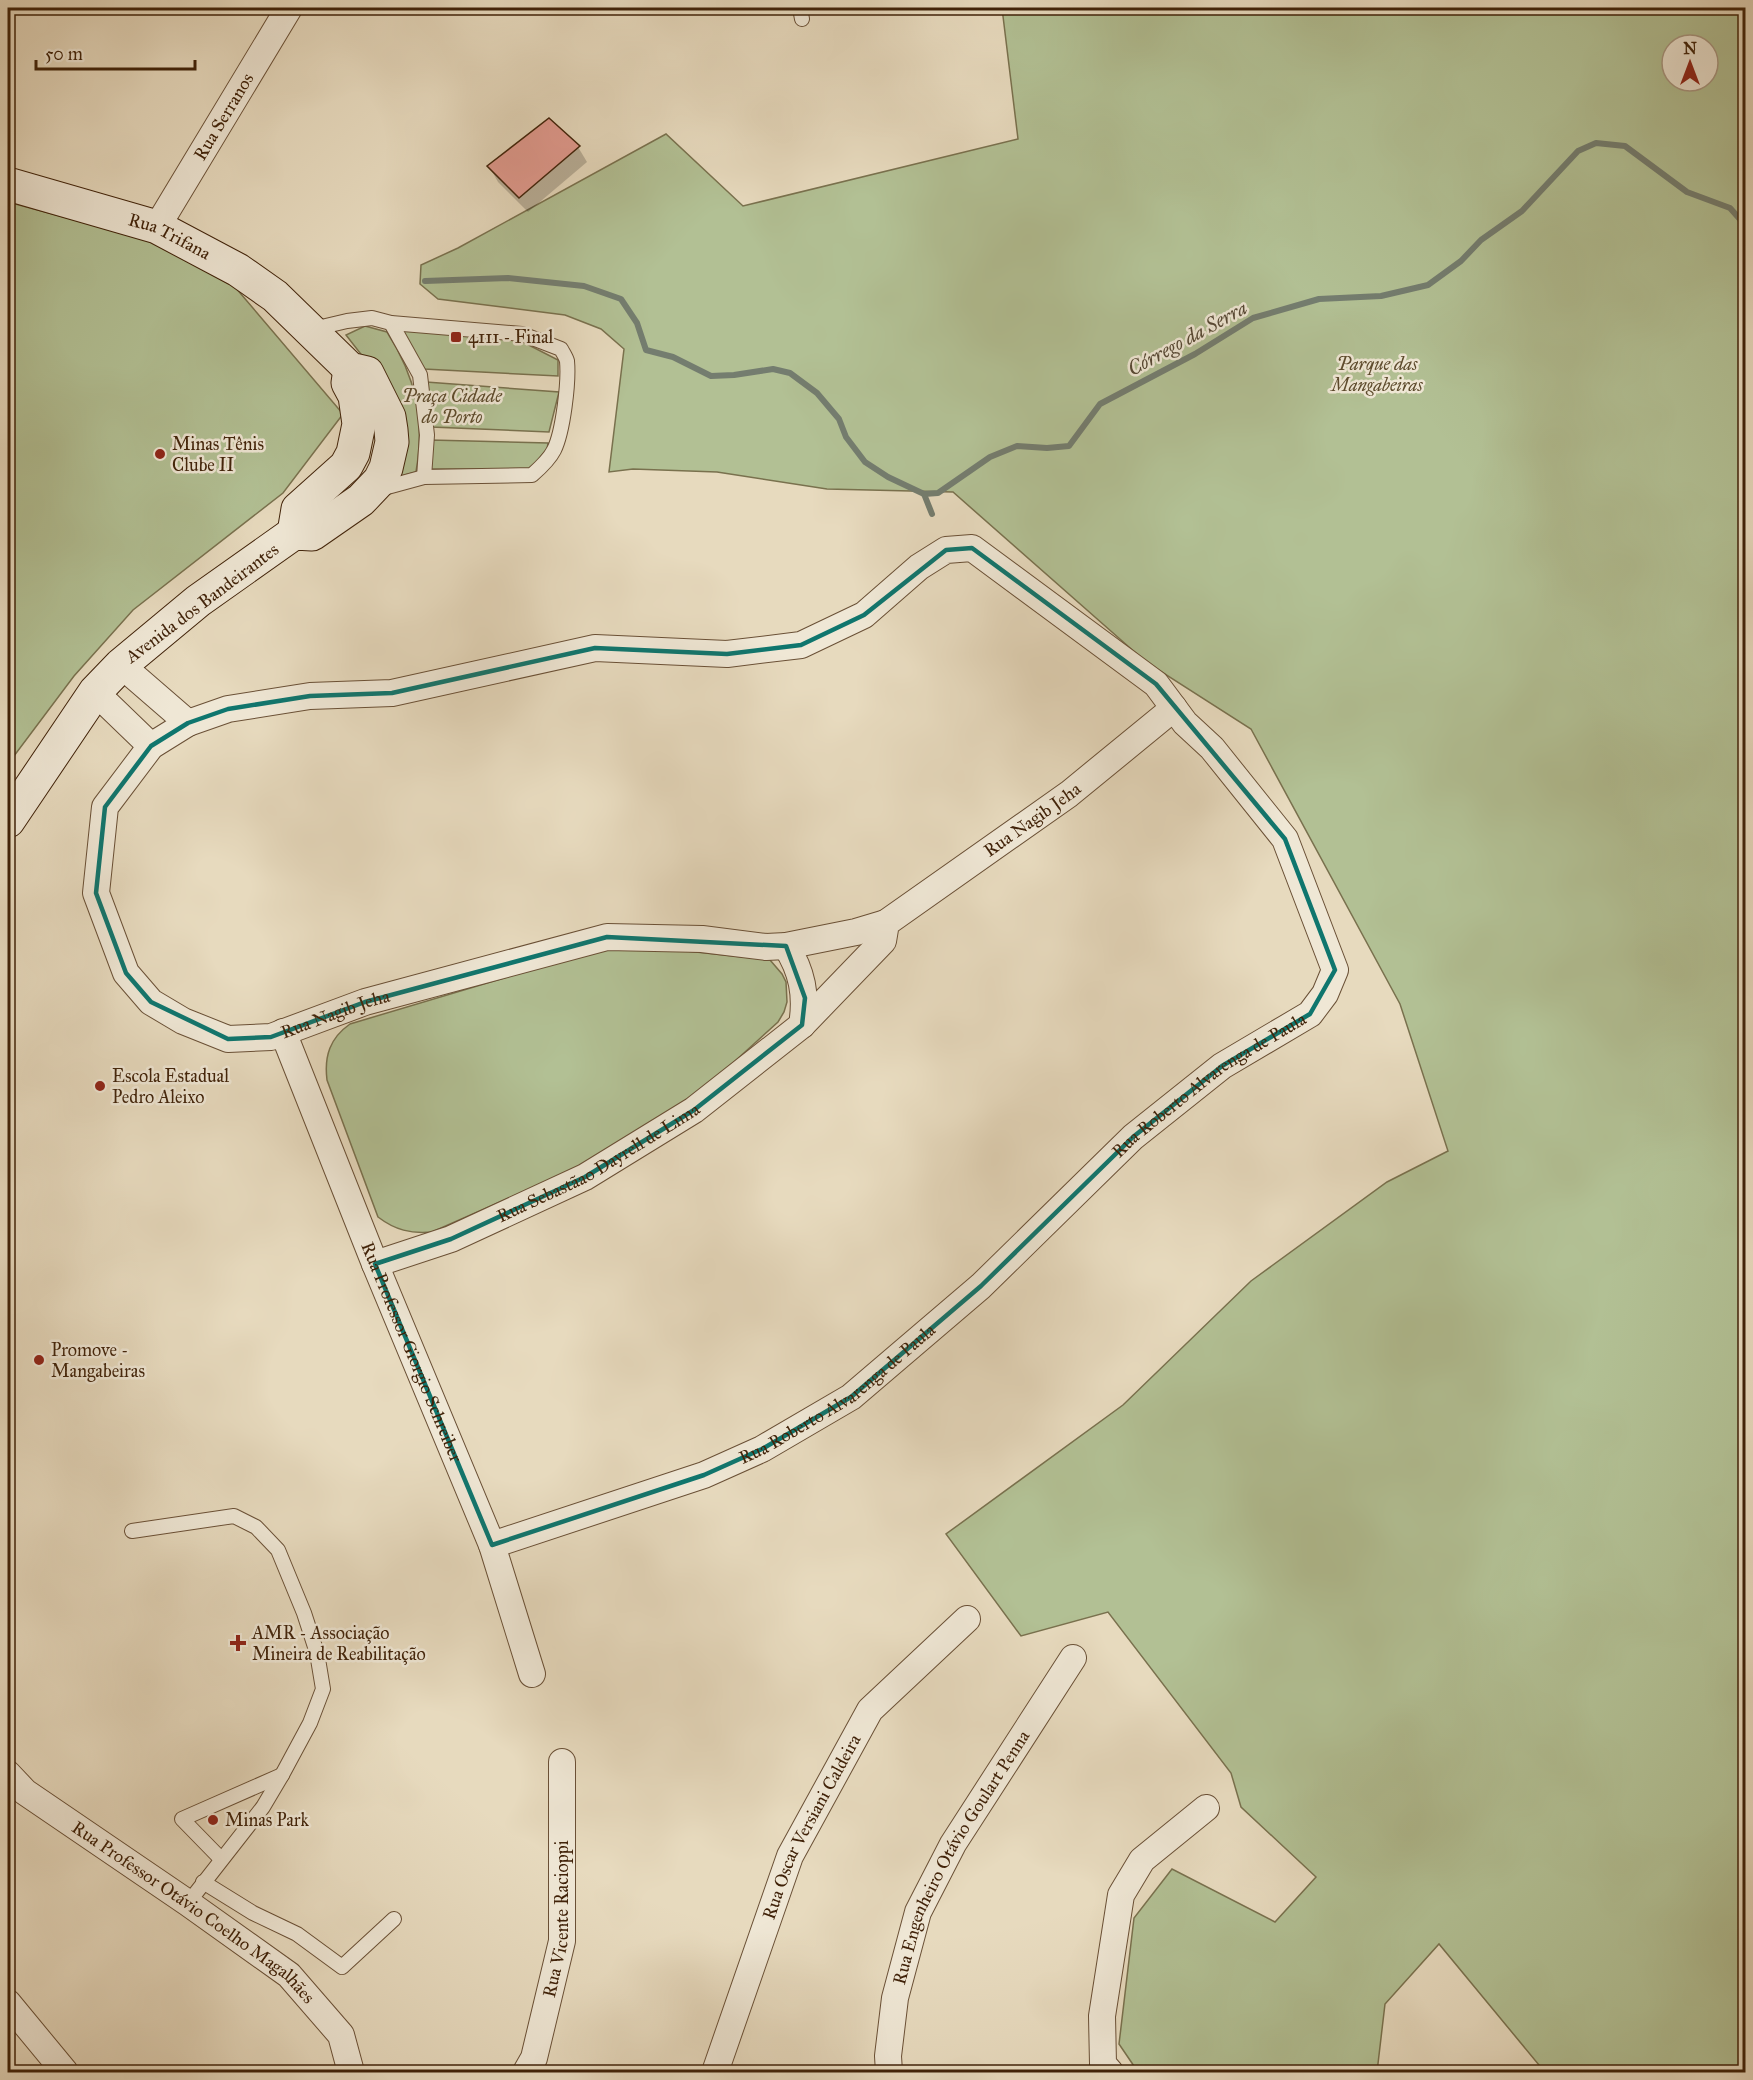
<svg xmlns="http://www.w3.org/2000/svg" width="1753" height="2080" font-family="'IM FELL Great Primer',serif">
<rect width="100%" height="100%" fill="#e7dabe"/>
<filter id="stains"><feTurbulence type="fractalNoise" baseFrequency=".00333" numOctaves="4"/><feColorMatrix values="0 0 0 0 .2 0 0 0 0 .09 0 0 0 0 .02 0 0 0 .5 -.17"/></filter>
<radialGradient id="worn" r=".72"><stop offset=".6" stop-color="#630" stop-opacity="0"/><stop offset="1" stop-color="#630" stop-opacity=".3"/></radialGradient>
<g fill="#b2c094" stroke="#79714e" stroke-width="1.5" fill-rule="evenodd">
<path d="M 1002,8 L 1745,8 L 1745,2072 L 1539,2072 L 1539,2065 L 1439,1944 L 1385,2004 L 1377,2072 L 1148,2072 L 1136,2069 L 1119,2044 L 1134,1918 L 1172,1869 L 1275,1922 L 1316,1877 L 1241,1807 L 1231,1773 L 1108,1612 L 1021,1636 L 946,1534 L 1123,1405 L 1251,1281 L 1387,1182 L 1448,1151 L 1400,1004 L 1251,729 L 1146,662 L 953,492 L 827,489 L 717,472 L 633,469 L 609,472 L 624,349 L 601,329 L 565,315 L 438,299 L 420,284 L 421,265 L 458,248 L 666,134 L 743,206 L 1018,139 ZM 1672,45 L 1708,45 L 1708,81 L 1672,81 Z"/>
<path d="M 8,202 L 149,240 L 235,287 L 343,414 L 283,493 L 133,610 L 74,676 L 8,764 Z"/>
<path d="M 365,326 L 387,332 C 416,377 425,419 416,472 L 390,479 L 371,367 L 346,335 Z"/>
<path d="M 402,330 L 519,340 L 558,360 L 558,376 L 424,369 Z"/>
<path d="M 426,382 L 559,392 L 549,432 L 431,427 Z"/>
<path d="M 430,440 L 548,443 L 547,449 L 530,469 L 428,469 Z"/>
<path d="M 658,948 L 770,960 L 782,974 L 786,982 L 787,1002 L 784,1012 L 778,1022 L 734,1062 L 696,1093 L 657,1120 L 575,1169 L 432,1232 C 411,1234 395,1230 378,1217 L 327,1080 C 324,1056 330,1038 350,1024 L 591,952 L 610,949 Z"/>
</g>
<path fill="#0003" d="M 578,147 L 587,162 L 528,212 L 498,182 L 489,166 Z"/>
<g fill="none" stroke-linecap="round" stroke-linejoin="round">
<g stroke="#747d6f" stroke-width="6">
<path d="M 425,281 L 508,278 L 584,286 L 621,299 L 637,323 L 646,350 L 673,357 L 711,376 L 734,375 L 773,369 L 790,373 L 817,393 L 839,419 L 846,437 L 865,462 L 888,477 L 924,494 L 938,493 L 990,457 L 1017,446 L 1047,448 L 1069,446 L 1100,404 L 1195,354 L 1253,318 L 1319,299 L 1381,296 L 1428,285 L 1461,261 L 1481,240 L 1522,211 L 1578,151 L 1596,143 L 1625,146 L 1687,192 L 1730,208 L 1746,226"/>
<path d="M 924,494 L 932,514"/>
</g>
</g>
<path fill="#e29a8f" stroke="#402209" stroke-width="1.5" d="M 549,118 L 580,146 L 519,198 L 487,166 Z"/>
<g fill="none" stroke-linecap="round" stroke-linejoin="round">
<defs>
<g id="lane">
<path d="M 800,8 L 802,19"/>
<path d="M 391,323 L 420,375 L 427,435 L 424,477"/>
<path d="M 313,329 L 347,321 L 372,318 L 391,323 L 522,334 L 561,349 C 563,353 566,357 567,361 C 569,382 563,432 554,450 C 549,460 540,468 532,475 L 424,477 L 380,489"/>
<path d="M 132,1531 L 234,1516 L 256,1527 L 278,1550 L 304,1613 L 317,1653 L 323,1689 L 310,1723 L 282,1775 L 263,1807 L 188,1903"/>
<path d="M 221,1859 L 182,1819 L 282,1775"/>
<path d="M 203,1882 L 253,1913 L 297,1934 L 342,1967 L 394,1919"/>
</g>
<g id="street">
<path id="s1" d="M 157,227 L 289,8"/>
<path d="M 121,665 L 188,723"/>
<path d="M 95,692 L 151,746"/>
<path d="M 786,946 C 802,971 807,995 802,1025"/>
<path id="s2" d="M 283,1032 L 375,1264 L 492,1545 L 532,1674"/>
<path id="s3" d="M 375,1264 L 451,1239 L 585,1177 L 694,1110 L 802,1025 L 883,941 L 886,923 L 1069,794 L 1174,708"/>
<path id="s4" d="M 492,1545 L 704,1475 L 762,1449 L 851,1397 L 981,1286 L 1133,1137 L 1222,1066 L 1310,1014 L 1325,994 L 1335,970 L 1285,839 L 1212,748 L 1185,723 L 1156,684 L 972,548 L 946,550 L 919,567 L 864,615 L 801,645 L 727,654 L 595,648 L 392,693 L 310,696 L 228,709 L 188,723 L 151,746 L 105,807 L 96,893 L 126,973 L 151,1002 L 183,1021 L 228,1039 L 271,1037 L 365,1002 L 607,937 L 702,939 L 766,947 L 786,946 L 856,932 L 886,923"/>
<path id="s5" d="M 8,1774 L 25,1792 L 188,1903 L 289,1975 L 341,2035 L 351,2072"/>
<path d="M 8,2003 L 65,2072"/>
<path id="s6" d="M 526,2072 L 534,2058 L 562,1941 L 562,1762"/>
<path id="s7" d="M 715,2072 L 790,1856 L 870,1710 L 967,1619"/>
<path id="s8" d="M 889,2072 L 888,2056 L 895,1998 L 918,1912 L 953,1844 L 1073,1658"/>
<path d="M 1110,2072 L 1103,2064 L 1102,2016 L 1121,1895 L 1142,1860 L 1206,1808"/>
</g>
<g id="secondary">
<path id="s9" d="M 8,184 L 157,227 L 238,270 L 275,296 L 350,369 L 367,373 L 389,417 L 391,430 L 392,442 L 386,468 L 380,480 L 361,500 L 312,534 L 294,533 L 198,601 L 121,665 L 95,692 L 8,821"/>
<path d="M 294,533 L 298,509 L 346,466 L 353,453 L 359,424 L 355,396 L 348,383 L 350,369"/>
</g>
</defs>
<use href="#lane" stroke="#6a5036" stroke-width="16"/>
<use href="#street" stroke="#6a5036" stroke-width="28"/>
<use href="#secondary" stroke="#402209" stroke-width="35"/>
<use href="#lane" stroke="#efe7d5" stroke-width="14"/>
<use href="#street" stroke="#efe7d5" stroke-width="26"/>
<use href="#secondary" stroke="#efe7d5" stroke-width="33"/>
</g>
<path fill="none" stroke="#0f766e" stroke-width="4.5" stroke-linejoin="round" d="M 972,548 L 1156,684 L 1285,839 L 1335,970 L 1310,1014 L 1222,1066 L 1133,1137 L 981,1286 L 851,1397 L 762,1449 L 704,1475 L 492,1545 L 375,1264 L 451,1239 L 585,1177 L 694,1110 L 802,1025 L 805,998 L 786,946 L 607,937 L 365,1002 L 271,1037 L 228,1039 L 151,1002 L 126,973 L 96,893 L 105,807 L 151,746 L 188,723 L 228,709 L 310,696 L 392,693 L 595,648 L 727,654 L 801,645 L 864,615 L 946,550 Z"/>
<g fill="#8f2418" stroke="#efe7d5" stroke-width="2">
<rect x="450" y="331" width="12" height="12" rx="3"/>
<circle cx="160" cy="454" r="6"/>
<circle cx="100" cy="1086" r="6"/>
<circle cx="39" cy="1360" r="6"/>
<path d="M235 1634h6v6h6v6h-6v6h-6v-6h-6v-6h6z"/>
<circle cx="213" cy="1820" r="6"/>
</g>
<g text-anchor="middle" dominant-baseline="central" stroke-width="5" stroke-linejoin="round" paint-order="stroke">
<g font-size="18" fill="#402209" stroke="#efe7d5">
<text stroke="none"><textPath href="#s1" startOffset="129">Rua Serranos</textPath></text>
<text stroke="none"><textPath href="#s9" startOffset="170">Rua Trifana</textPath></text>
<text transform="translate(202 603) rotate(-37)">Avenida dos Bandeirantes</text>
<text stroke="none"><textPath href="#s3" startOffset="807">Rua Nagib Jeha</textPath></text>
<text stroke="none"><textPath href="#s4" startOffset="2962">Rua Nagib Jeha</textPath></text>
<text stroke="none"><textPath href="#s4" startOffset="866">Rua Roberto Alvarenga de Paula</textPath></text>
<text stroke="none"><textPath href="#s3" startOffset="246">Rua Sebastãao Dayrell de Lima</textPath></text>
<text stroke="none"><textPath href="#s2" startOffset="345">Rua Professor Giorgio Schreiber</textPath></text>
<text stroke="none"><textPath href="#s4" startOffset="380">Rua Roberto Alvarenga de Paula</textPath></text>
<text stroke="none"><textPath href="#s7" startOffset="264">Rua Oscar Versiani Caldeira</textPath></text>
<text stroke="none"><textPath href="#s8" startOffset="231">Rua Engenheiro Otávio Goulart Penna</textPath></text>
<text stroke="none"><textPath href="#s5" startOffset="232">Rua Professor Otávio Coelho Magalhães</textPath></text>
<text stroke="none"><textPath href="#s6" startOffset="158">Rua Vicente Racioppi</textPath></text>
</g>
<g font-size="18" fill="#402209" stroke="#efe7d5" text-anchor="start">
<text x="468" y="337">4111 - Final</text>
<text x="172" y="444">Minas Tênis<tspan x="172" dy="21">Clube II</tspan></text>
<text x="112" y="1076">Escola Estadual<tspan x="112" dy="21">Pedro Aleixo</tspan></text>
<text x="51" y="1350">Promove -<tspan x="51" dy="21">Mangabeiras</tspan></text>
<text x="252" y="1633">AMR - Associação<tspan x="252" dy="21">Mineira de Reabilitação</tspan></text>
<text x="225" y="1820">Minas Park</text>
</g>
<g font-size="18" font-style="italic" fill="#5c4a2c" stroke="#efe7d5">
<text x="1377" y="364">Parque das<tspan x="1377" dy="21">Mangabeiras</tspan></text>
<text x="452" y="396">Praça Cidade<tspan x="452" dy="21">do Porto</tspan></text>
</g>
<g font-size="20" font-style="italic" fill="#564834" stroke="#efe7d5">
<text transform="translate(1187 338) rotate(-29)">Córrego da Serra</text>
</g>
</g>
<rect width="1753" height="2080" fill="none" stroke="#e7dabe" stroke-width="30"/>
<rect x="9" y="9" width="1735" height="2062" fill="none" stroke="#402209" stroke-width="3"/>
<rect x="15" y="15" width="1723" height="2050" fill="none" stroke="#402209" stroke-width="1.5"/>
<g transform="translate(1690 63)"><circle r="28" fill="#efe7d5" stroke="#a99883" stroke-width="1.5"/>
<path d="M0-4.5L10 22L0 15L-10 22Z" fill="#8f2418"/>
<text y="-9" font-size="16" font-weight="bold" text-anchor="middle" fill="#402209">N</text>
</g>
<path d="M36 60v9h159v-9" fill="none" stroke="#402209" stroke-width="3"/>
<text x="45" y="60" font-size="18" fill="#402209" stroke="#efe7d5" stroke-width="4.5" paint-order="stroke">50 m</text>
<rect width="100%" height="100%" filter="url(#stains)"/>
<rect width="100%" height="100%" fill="url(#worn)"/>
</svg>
